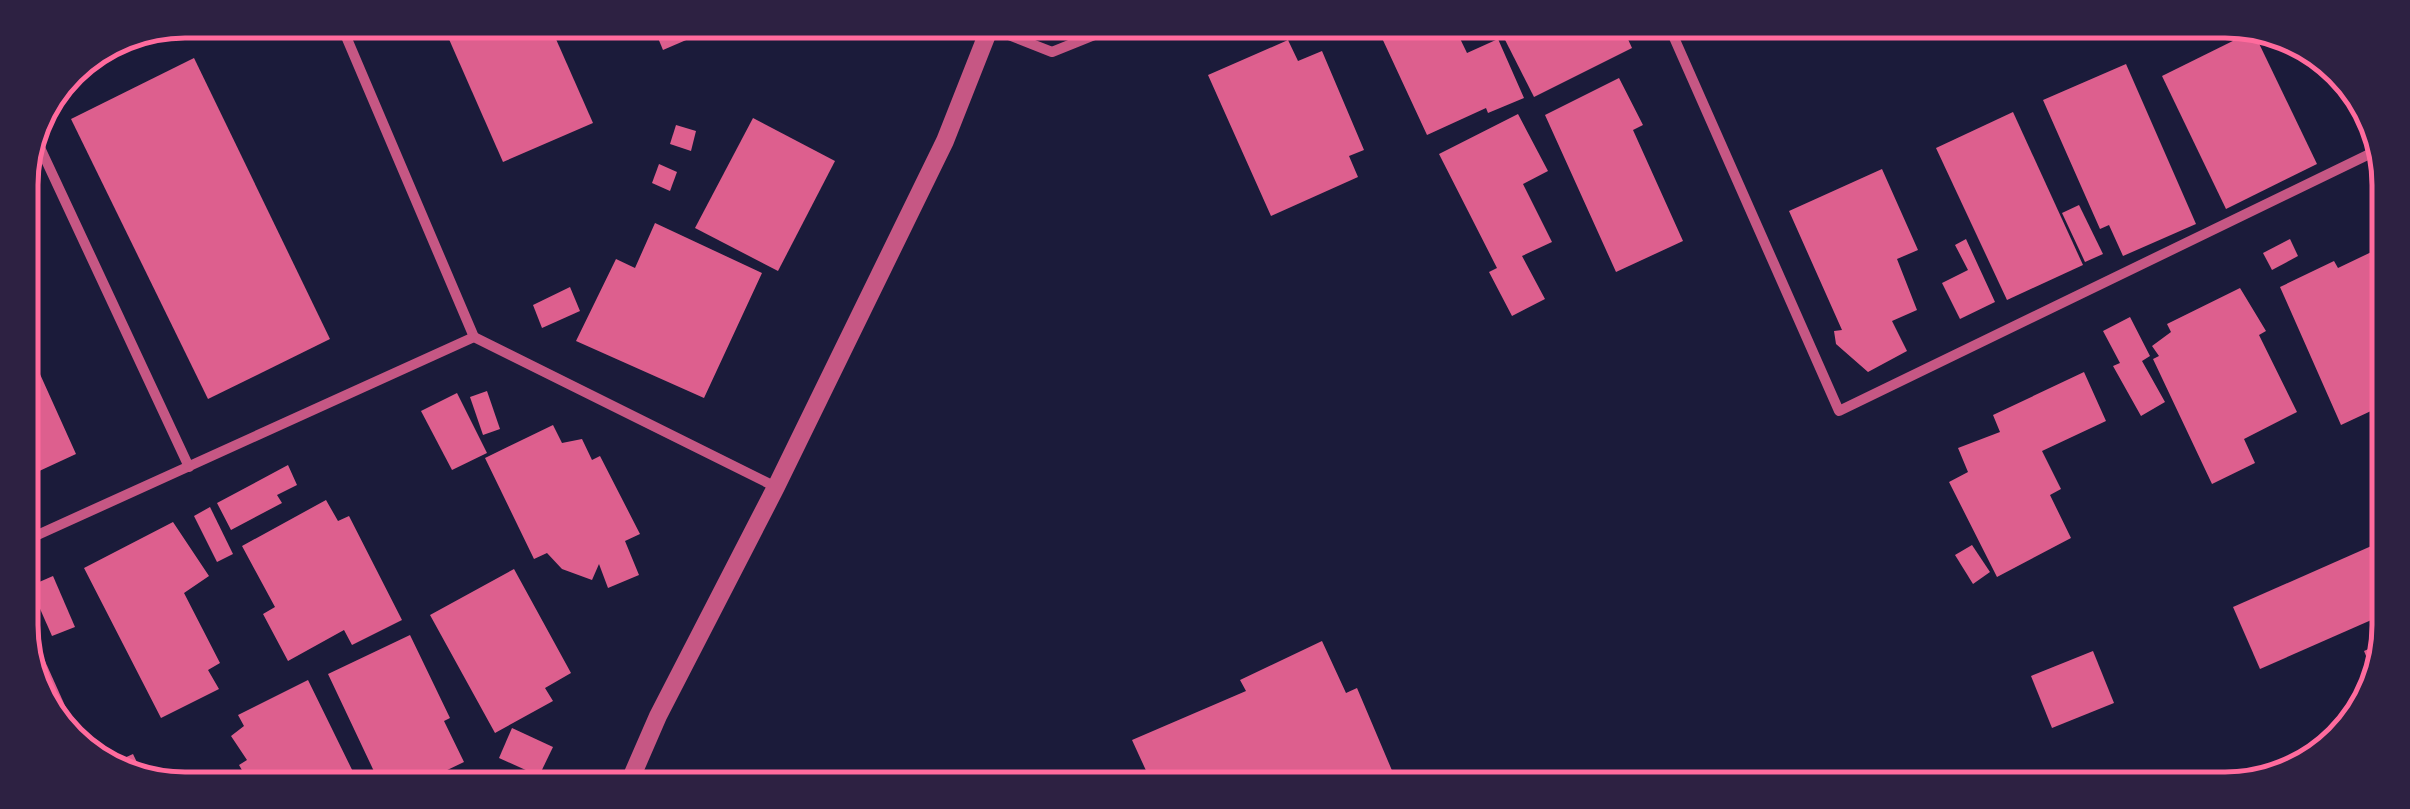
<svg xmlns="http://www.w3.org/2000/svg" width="2410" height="809" font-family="Figtree,sans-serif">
<rect width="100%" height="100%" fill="#1b1b3a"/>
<g fill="#dd5f8e">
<path d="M 441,21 L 548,21 L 593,123 L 503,162 Z"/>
<path d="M 651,21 L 711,21 L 714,28 L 663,50 Z"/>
<path d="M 801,22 L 836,22 L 807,36 Z"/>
<path d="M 1375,23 L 1453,24 L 1467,53 L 1498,39 L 1524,98 L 1488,113 L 1486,108 L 1427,135 Z"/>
<path d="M 1497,24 L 1621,24 L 1632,48 L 1534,97 Z"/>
<path d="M 2253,31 L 2317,164 L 2226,209 L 2162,76 Z"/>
<path d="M 1288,40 L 1298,61 L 1322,51 L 1364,150 L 1349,156 L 1358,177 L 1271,216 L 1208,75 Z"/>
<path d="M 194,58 L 330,339 L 208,399 L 71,119 Z"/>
<path d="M 2126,64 L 2196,224 L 2123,256 L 2109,225 L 2100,229 L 2043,100 Z"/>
<path d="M 1619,78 L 1643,125 L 1633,130 L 1683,241 L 1616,272 L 1545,115 Z"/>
<path d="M 2013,112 L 2083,265 L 2007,300 L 1936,148 Z"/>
<path d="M 1518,114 L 1548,171 L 1523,184 L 1552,242 L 1522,256 L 1545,299 L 1512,316 L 1489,272 L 1497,268 L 1439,154 Z"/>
<path d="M 753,118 L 835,161 L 778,271 L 695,228 Z"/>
<path d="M 676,125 L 696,131 L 691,151 L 670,144 Z"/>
<path d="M 659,164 L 677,172 L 670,191 L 652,183 Z"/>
<path d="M 1882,169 L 1918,250 L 1897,259 L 1917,310 L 1892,321 L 1907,351 L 1868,372 L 1836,344 L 1834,331 L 1842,330 L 1789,211 Z"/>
<path d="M 2079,205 L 2103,254 L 2085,262 L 2062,213 Z"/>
<path d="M 655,223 L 762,273 L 704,398 L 576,341 L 616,259 L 635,268 Z"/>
<path d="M 1966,239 L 1995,302 L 1960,319 L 1942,283 L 1968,270 L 1955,245 Z"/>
<path d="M 2290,239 L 2298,256 L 2272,270 L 2263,253 Z"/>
<path d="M 2384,246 L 2386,404 L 2341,425 L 2280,287 L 2334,261 L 2338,268 Z"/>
<path d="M 570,287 L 580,311 L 542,328 L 533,305 Z"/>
<path d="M 2240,288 L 2266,331 L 2259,335 L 2297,412 L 2244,439 L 2255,463 L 2212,484 L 2153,359 L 2159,356 L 2152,346 L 2171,332 L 2167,324 Z"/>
<path d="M 2130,317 L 2150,356 L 2142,361 L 2165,402 L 2141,416 L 2113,366 L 2120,363 L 2103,331 Z"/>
<path d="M 21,332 L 76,454 L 22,479 L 22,467 Z"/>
<path d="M 2084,372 L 2106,421 L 2042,451 L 2061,489 L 2050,495 L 2071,538 L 1997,577 L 1949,482 L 1968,472 L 1958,448 L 2000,432 L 1993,415 Z"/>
<path d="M 487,391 L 500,429 L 483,435 L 470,397 Z"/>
<path d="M 457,393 L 487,453 L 452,470 L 421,411 Z"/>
<path d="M 553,425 L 562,443 L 582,439 L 592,460 L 600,456 L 640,534 L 625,541 L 639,575 L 608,588 L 599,564 L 592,580 L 562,569 L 547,553 L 534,559 L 485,458 Z"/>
<path d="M 288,465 L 297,485 L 277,495 L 282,503 L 231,530 L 217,503 Z"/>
<path d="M 326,500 L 338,521 L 349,516 L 402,620 L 352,645 L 344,630 L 288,661 L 263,614 L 275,607 L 242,546 Z"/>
<path d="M 210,507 L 233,554 L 217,562 L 194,516 Z"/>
<path d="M 173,522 L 209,576 L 184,593 L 220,663 L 208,670 L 219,689 L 161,718 L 84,568 Z"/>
<path d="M 2385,540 L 2385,614 L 2260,669 L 2233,607 Z"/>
<path d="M 1972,545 L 1990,572 L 1973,584 L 1955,555 Z"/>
<path d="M 514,569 L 571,673 L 545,688 L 553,701 L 495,733 L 430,615 Z"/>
<path d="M 53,576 L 75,627 L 52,636 L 30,586 Z"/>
<path d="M 23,612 L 84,748 L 61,733 L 23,656 Z"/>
<path d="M 410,635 L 450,718 L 444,721 L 464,762 L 418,784 L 380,784 L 328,674 Z"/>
<path d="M 1322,641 L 1346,693 L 1357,688 L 1399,787 L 1128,786 L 1149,777 L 1132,740 L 1246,691 L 1240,680 Z"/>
<path d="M 2384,642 L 2384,668 L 2376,680 L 2364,651 Z"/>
<path d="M 2093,651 L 2114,703 L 2052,728 L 2031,676 Z"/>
<path d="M 308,680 L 359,784 L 250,784 L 239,765 L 247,760 L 231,736 L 244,726 L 238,715 Z"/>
<path d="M 512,728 L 553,747 L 539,776 L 499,758 Z"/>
<path d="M 133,754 L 144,777 L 158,770 L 164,783 L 141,783 L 111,764 Z"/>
</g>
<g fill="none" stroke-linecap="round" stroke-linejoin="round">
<g stroke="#c65784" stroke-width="10">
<path d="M 339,20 L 474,337"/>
<path d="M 1668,24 L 1839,411 L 2384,147"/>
<path d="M 986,26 L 1052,52 L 1124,23"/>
<path d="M 36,139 L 189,467"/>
<path d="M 22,542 L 474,337 L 776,487"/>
</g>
<path stroke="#c65784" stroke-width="18" d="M 628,785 L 658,716 L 776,487 L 945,141 L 992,22"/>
</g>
<path d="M0 0H2410V809H0ZM185 38H2225A147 147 0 0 1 2372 185V625A147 147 0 0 1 2225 772H185A147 147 0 0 1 38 625V185A147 147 0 0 1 185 38Z" fill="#2d2142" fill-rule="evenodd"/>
<path fill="none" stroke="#ff6b9d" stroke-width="5" d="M185 38H2225A147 147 0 0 1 2372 185V625A147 147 0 0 1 2225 772H185A147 147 0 0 1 38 625V185A147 147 0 0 1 185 38Z"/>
</svg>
